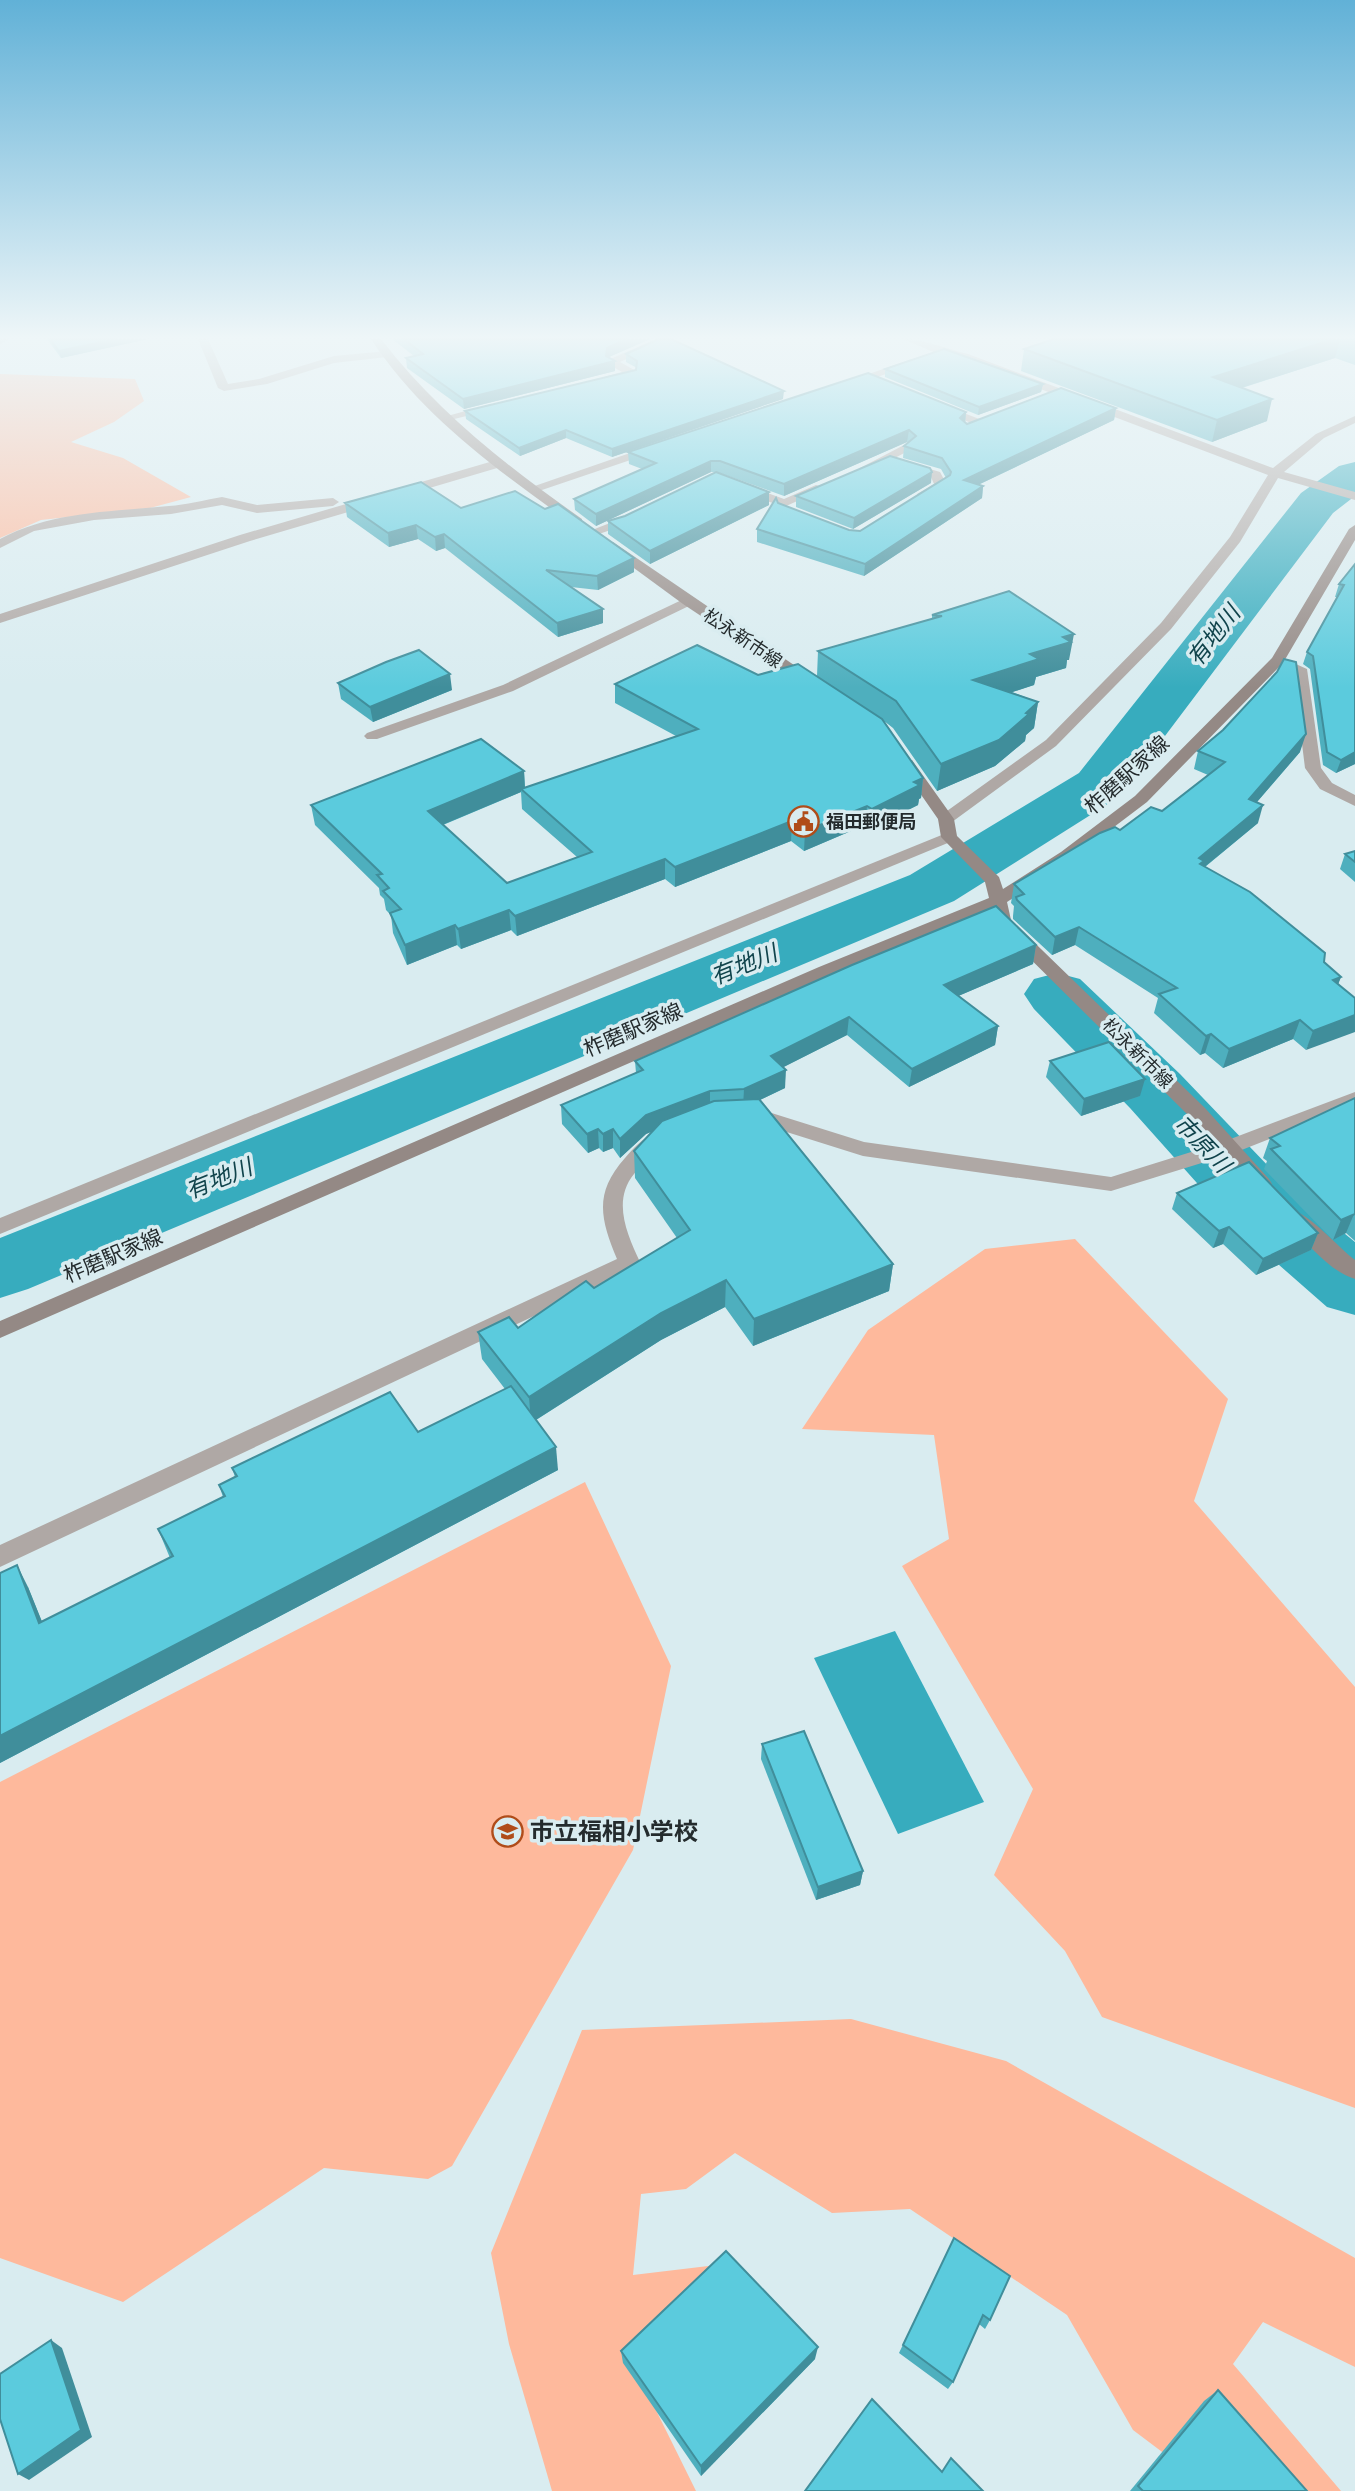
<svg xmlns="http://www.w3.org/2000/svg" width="1355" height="2491" font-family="Roboto,'Noto Sans JP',sans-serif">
<rect width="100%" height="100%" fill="#d9ecf0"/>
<g fill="#feb99c">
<path d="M 0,374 L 135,379 L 144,401 L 114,422 L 71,442 L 123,458 L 191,497 L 150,508 L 41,520 L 0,538 Z"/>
<path d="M 1075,1239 L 1228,1399 L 1194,1501 L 1355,1687 L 1355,2108 L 1102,2017 L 1065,1951 L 994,1875 L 1033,1789 L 902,1566 L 949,1539 L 934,1435 L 802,1429 L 868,1330 L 985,1249 Z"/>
<path d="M 585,1482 L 671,1666 L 633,1850 L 452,2166 L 428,2179 L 324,2168 L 123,2302 L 0,2258 L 0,1782 Z"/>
<path d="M 851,2019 L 1006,2061 L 1355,2258 L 1355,2367 L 1263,2322 L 1233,2364 L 1341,2491 L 1214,2491 L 1133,2430 L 1067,2315 L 910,2209 L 832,2213 L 735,2153 L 686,2189 L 641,2194 L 633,2275 L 725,2264 L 646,2390 L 696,2491 L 552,2491 L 509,2344 L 491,2253 L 582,2030 Z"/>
</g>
<path fill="#37acbe" d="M 895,1631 L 984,1802 L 898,1834 L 814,1658 Z"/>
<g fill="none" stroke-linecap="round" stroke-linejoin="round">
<g fill="#37acbe" fill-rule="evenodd">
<path d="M 1355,462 L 1355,496 L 1333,513 L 1119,797 L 954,901 L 28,1289 L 0,1298 L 0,1238 L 910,875 L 1079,773 L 1301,493 L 1339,466 Z"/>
<path d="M 1057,973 L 1080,979 L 1180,1074 L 1292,1191 L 1355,1242 L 1355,1315 L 1327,1307 L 1238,1229 L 1130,1108 L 1034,1009 L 1024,994 L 1034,979 Z"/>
</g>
<g fill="#afa8a5" fill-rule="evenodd">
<path d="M 0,339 L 10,339 L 0,344 Z"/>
<path d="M 198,339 L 208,339 L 228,384 L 259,379 L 334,356 L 387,351 L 392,354 L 387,357 L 334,363 L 267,384 L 224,391 L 218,388 Z"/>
<path d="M 656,339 L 669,339 L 620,362 L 636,371 L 636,375 L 604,381 L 604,377 L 622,372 L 608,364 L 608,360 Z"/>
<path d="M 903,339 C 925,339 946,349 968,354 L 1273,468 L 1316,434 L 1355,416 L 1355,423 L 1324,438 L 1284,472 L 1355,492 L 1355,500 L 1278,478 L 1240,542 L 1171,629 L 1056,746 L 952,822 L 940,822 L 938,819 L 940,816 L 1046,740 L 1161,623 L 1230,537 L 1268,475 L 961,359 L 938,354 Z"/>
<path d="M 912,359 L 916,360 L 916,364 L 850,386 L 840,384 Z"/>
<path d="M 491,404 L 497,407 L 495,409 L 446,421 L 440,418 Z"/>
<path d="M 940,404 L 982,420 L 984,422 L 974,424 L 936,409 L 936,405 Z"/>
<path d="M 656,444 L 662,448 L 660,450 L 536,492 L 526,489 Z"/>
<path d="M 906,444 L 912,448 L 910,450 L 870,471 L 860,468 Z"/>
<path d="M 500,459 L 506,463 L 504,466 L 250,541 L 0,623 L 0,614 L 240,535 Z"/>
<path d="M 906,462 L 940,472 L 947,485 L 925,500 L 917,500 L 917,494 L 934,484 L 931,477 L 902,469 L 900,466 Z"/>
<path d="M 743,484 L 784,499 L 816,485 L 826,488 L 784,507 L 739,491 L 739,485 Z"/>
<path d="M 222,497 L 257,505 L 333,498 L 339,502 L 333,506 L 257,513 L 222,505 L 171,514 L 94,520 L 34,531 L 0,548 L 0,539 C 52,511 111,512 169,506 C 186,505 204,500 222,497 Z"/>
<path d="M 633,514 L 637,515 L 637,521 L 593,536 L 587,532 Z"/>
<path d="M 688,597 L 693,598 L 693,604 L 513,691 L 377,739 L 367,739 L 364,736 L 367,733 L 503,685 Z"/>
<path d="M 1278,656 L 1307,669 L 1321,768 L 1332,783 L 1355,795 L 1355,806 L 1320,789 L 1305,768 L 1293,671 L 1271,660 Z"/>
<path d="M 949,832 L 957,837 L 955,840 L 0,1234 L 0,1218 Z"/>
<path d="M 1355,1092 L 1355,1105 L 1234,1153 L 1111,1191 L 863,1156 L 761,1124 L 745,1122 L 742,1117 L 745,1112 L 762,1110 L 864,1142 L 1111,1177 L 1220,1143 Z"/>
<path d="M 654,1134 L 661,1136 L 664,1141 C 656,1153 643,1162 634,1174 C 612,1201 627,1234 640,1262 L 636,1268 L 0,1567 L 0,1545 L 617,1259 C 600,1218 594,1193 625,1158 C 633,1149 642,1138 654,1134 Z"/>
</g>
<g fill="#948985" fill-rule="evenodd">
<path d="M 371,339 L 381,339 C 437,412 508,467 582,519 L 582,525 L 574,525 C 500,472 421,416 371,339 Z"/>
<path d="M 1355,525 L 1355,540 L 1283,663 L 1147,802 L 1073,858 L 1007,902 L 1011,920 L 1205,1108 L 1269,1179 L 1272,1184 L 1269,1189 L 1255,1189 L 1191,1118 L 997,926 L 991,909 L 831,975 L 0,1338 L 0,1321 L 819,967 L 989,898 L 985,882 L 941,837 L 938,819 L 899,763 L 902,760 L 912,760 L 954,819 L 957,836 L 999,877 L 1003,889 L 1061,852 L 1135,796 L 1272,658 L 1349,529 Z"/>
<path d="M 613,542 L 816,680 L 818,683 L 816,686 L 806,686 L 683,604 L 608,549 L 607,546 Z"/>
<path d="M 1296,1212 C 1311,1216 1339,1248 1355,1260 L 1355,1279 C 1329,1271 1307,1243 1289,1224 L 1286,1219 L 1289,1214 Z"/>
</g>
</g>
<g fill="#4eafbe" fill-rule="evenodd">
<path d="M 47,339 L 148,339 L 61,358 Z"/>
<path d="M 392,339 L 650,339 L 608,357 L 615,361 L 615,371 L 464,409 L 407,368 L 406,358 L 414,356 Z"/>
<path d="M 1054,339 L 1355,339 L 1355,365 L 1335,358 L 1242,388 L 1267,421 L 1212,442 L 1021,371 L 1024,349 Z"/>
<path d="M 626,354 L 783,399 L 612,457 L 566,438 L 520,456 L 466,419 L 465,411 L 636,370 L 637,368 L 626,362 Z"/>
<path d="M 885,369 L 1043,384 L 1041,392 L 978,415 L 885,377 Z"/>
<path d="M 1116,408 L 1114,420 L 978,485 L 983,486 L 982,498 L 864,576 L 757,542 L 757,529 L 778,503 L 849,530 L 860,531 L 946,478 L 941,469 L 903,458 L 904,446 L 908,443 L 907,442 L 784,496 L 720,473 L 717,472 L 769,505 L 650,564 L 608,534 L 608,521 L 625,516 L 716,472 L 711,472 L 596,526 L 575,510 L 574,499 L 642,469 L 629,464 L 628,452 L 966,412 L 965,422 L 967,424 Z"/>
<path d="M 931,483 L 853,529 L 796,507 L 796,496 Z"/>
<path d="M 345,503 L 461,508 L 634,572 L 598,590 L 571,587 L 603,609 L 603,623 L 558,637 L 445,548 L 436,551 L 418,539 L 389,547 L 347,517 Z"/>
<path d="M 1355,564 L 1355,764 L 1336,773 L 1323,765 L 1310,669 L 1303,664 L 1307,652 L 1337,597 L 1335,597 L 1339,584 Z"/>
<path d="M 1009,591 L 1069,660 L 1067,660 L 1066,668 L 1036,677 L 1034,685 L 1012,692 L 1038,702 L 1034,728 L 1026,735 L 1025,741 L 995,766 L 937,791 L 893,728 L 884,721 L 923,778 L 921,798 L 919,799 L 918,805 L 870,829 L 865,825 L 804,851 L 791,841 L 675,887 L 665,879 L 517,936 L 511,930 L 461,949 L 457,945 L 407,965 L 393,933 L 391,915 L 386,910 L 384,899 L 380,895 L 379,888 L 315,825 L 311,805 L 524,771 L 525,788 L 676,736 L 615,703 L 615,684 L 758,675 L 817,676 L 818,651 L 932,619 L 932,615 ZM 521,792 L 522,809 L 577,857 L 507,883 L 443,825 Z"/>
<path d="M 338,683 L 452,690 L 373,722 L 341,699 Z"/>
<path d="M 1198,751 L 1300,752 L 1257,802 L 1258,823 L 1205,867 L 1341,977 L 1306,1050 L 1293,1039 L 1223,1068 L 1205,1053 L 1200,1055 L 1154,1013 L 1158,998 L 1075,945 L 1052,955 L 1013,919 L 1013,916 L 1014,906 L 1011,903 L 1014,884 L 1120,830 L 1162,811 L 1208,775 L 1194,769 Z"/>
<path d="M 1355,851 L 1355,882 L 1340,869 L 1345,854 Z"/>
<path d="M 1036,945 L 1033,964 L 958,996 L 998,1026 L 995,1045 L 909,1087 L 847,1035 L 783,1067 L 785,1088 L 760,1100 L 893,1264 L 889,1291 L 753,1346 L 725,1307 L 661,1340 L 536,1420 L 558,1470 L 0,1763 L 28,1587 L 42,1622 L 170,1558 L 158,1529 L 223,1497 L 219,1485 L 235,1477 L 232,1468 L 418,1432 L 505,1389 L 482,1359 L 478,1332 L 518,1328 L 594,1288 L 677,1238 L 635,1178 L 634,1151 L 652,1131 L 646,1134 L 620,1158 L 613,1148 L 603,1152 L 599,1148 L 588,1153 L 562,1124 L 561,1105 L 636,1073 L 635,1061 Z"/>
<path d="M 1050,1061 L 1140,1096 L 1081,1116 L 1046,1077 Z"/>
<path d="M 1355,1098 L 1355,1241 L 1346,1233 L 1333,1240 L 1264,1169 L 1267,1161 L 1263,1158 L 1270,1138 Z"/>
<path d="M 1177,1193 L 1318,1233 L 1311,1250 L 1256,1275 L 1223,1244 L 1213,1248 L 1172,1209 Z"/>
<path d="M 762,1744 L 863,1871 L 860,1885 L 816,1900 L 761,1759 Z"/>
<path d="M 954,2238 L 990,2320 L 985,2329 L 979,2324 L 953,2382 L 948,2389 L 899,2353 Z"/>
<path d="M 621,2351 L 815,2359 L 701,2476 L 623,2363 Z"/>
<path d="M 1218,2390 L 1307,2491 L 1130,2491 L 1204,2401 Z"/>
</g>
<g fill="#408e9b">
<path d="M 116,339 L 148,339 L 61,358 L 59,351 Z"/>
<path d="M 627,339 L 650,339 L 607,358 L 615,361 L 615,371 L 464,409 L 463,399 L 607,348 Z"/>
<path d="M 1334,339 L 1340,339 L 1335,358 L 1209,398 L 1213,377 Z"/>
<path d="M 1043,384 L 1041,392 L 978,415 L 979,407 Z"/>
<path d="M 784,391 L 783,399 L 612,457 L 612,449 Z"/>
<path d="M 1272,399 L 1267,421 L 1212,442 L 1217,420 Z"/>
<path d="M 1116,408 L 1114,420 L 963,492 L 964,480 Z"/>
<path d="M 966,412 L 965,424 L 960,418 Z"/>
<path d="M 566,430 L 566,438 L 520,456 L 519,448 Z"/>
<path d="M 909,430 L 907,442 L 784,496 L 784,484 Z"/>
<path d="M 711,461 L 711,472 L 596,526 L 596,514 Z"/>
<path d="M 932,472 L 931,483 L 853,529 L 854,518 Z"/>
<path d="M 983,486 L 982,498 L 864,576 L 865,564 Z"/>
<path d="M 769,492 L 769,505 L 650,564 L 650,551 Z"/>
<path d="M 416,525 L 418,539 L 389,547 L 388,533 Z"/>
<path d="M 444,534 L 445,548 L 436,551 L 435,537 Z"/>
<path d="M 634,558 L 634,572 L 598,590 L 597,576 Z"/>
<path d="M 603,609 L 603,623 L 558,637 L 557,623 Z"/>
<path d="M 1074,634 L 1069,660 L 1067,660 L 1066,668 L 1036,677 L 1034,685 L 970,706 L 973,680 L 1030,654 L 1063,637 Z"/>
<path d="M 450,674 L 452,690 L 373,722 L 370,707 Z"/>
<path d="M 1038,702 L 1034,728 L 1026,735 L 1025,741 L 995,766 L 937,791 L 941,764 L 1026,713 Z"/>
<path d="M 1306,734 L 1300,752 L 1244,817 L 1249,799 Z"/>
<path d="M 1355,752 L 1355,764 L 1336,773 L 1341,760 Z"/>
<path d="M 524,771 L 525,790 L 521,789 L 521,792 L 430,830 L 428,811 Z"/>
<path d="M 923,778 L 921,798 L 919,799 L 918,805 L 870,829 L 872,809 L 914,782 Z"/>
<path d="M 1263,805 L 1258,823 L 1202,869 L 1199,858 Z"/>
<path d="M 867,806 L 865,825 L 804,851 L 805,831 Z"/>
<path d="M 792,821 L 791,841 L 675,887 L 675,867 Z"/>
<path d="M 665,859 L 665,879 L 517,936 L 515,916 Z"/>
<path d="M 509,910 L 511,930 L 461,949 L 458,929 Z"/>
<path d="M 455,925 L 457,945 L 407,965 L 405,945 Z"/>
<path d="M 1079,927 L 1075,945 L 1052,955 L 1055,937 Z"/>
<path d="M 1036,945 L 1033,964 L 942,1003 L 944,985 Z"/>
<path d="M 1341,977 L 1334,995 L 1333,980 Z"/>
<path d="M 1355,1015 L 1355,1032 L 1306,1050 L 1313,1031 Z"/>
<path d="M 849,1017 L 847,1035 L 770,1074 L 771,1056 Z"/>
<path d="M 1300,1020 L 1293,1039 L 1223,1068 L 1229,1049 Z"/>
<path d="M 998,1026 L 995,1045 L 909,1087 L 912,1069 Z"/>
<path d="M 1211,1034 L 1205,1053 L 1200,1055 L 1206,1036 Z"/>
<path d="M 786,1070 L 785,1088 L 743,1108 L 744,1089 Z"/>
<path d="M 1145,1079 L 1140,1096 L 1081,1116 L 1084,1099 Z"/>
<path d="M 710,1091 L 710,1110 L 646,1134 L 620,1158 L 620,1139 L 646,1115 Z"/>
<path d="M 598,1129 L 599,1148 L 588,1153 L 587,1134 Z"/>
<path d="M 613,1129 L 613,1148 L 603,1152 L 603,1134 Z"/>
<path d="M 1354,1214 L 1346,1233 L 1333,1240 L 1341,1220 Z"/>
<path d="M 1229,1227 L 1223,1244 L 1213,1248 L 1219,1231 Z"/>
<path d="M 1318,1233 L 1311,1250 L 1256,1275 L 1263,1259 Z"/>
<path d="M 893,1264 L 889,1291 L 753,1346 L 754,1319 Z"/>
<path d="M 726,1280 L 725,1307 L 661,1340 L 531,1423 L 529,1397 L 661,1313 Z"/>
<path d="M 556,1447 L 558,1470 L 0,1763 L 0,1736 Z"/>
<path d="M 17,1565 L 28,1587 L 51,1644 L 39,1623 Z"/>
<path d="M 863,1871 L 860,1885 L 816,1900 L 818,1887 Z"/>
<path d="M 51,2340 L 62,2348 L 92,2437 L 29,2480 L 18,2474 Z"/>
<path d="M 818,2347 L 815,2359 L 701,2476 L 701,2466 Z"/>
</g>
<g fill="#5bcbdd" stroke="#408e9b" stroke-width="2">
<path d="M 50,339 L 116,339 L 59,351 Z"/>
<path d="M 404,339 L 627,339 L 607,348 L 606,356 L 615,361 L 463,399 L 406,358 L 423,354 Z"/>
<path d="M 659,339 L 671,339 L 784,391 L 612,449 L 566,430 L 519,448 L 465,411 L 636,370 L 637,361 L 626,354 Z"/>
<path d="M 1054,339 L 1334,339 L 1213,377 L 1272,399 L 1217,420 L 1024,349 Z"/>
<path d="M 944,349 L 1043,384 L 979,407 L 885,369 Z"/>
<path d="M 868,373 L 966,412 L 960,418 L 967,424 L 1061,388 L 1116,408 L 964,480 L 983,486 L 865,564 L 757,529 L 776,498 L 778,503 L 849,530 L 860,531 L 950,475 L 951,472 L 942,458 L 904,446 L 916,436 L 909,430 L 784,484 L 720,461 L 711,461 L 596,514 L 574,499 L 656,463 L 628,452 Z"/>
<path d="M 890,456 L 930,468 L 932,472 L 854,518 L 796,496 Z"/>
<path d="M 716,472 L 769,492 L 650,551 L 608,521 L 625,516 Z"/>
<path d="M 421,482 L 461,508 L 515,491 L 545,509 L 558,504 L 634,558 L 597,576 L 546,570 L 603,609 L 557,623 L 444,534 L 435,537 L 416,525 L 388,533 L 345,503 Z"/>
<path d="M 1355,564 L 1355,752 L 1341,760 L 1327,752 L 1313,656 L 1307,652 L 1344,585 L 1339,584 Z"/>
<path d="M 1009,591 L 1074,634 L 1063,637 L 1071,642 L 1030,654 L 1039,659 L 973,680 L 1038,702 L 1026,713 L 1029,714 L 999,740 L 941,764 L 896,701 L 818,651 L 942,616 L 932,615 Z"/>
<path d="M 697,645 L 758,675 L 798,664 L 882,719 L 923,778 L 914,782 L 920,785 L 872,809 L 867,806 L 805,831 L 792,821 L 675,867 L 665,859 L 515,916 L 509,910 L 458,929 L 455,925 L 405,945 L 390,913 L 401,909 L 383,891 L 389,888 L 377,875 L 382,874 L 311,805 L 481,739 L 524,771 L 428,811 L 507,883 L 592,852 L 521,789 L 698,729 L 615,684 Z"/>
<path d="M 419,650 L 450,674 L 370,707 L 338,683 L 386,662 Z"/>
<path d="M 1284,659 L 1296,662 L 1306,734 L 1249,799 L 1263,805 L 1199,858 L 1204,861 L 1200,864 L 1250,892 L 1325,953 L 1324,962 L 1341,977 L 1333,980 L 1355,998 L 1355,1015 L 1313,1031 L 1300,1020 L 1229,1049 L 1211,1034 L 1206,1036 L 1159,994 L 1177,988 L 1079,927 L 1055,937 L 1017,900 L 1016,897 L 1024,894 L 1014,884 L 1100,833 L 1115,827 L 1120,830 L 1151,807 L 1162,811 L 1225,762 L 1198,751 L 1223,730 L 1277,672 Z"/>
<path d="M 1355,851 L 1355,862 L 1345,854 Z"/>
<path d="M 996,906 L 1036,945 L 944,985 L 998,1026 L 912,1069 L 849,1017 L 771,1056 L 786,1070 L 744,1089 L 710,1091 L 646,1115 L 620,1139 L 613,1129 L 603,1134 L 598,1129 L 587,1134 L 561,1105 L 643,1070 L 635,1061 L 852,965 Z"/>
<path d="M 1109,1042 L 1145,1079 L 1084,1099 L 1050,1061 Z"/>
<path d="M 1355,1098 L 1355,1214 L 1341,1220 L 1271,1149 L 1280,1146 L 1270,1138 Z"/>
<path d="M 759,1099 L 893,1264 L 754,1319 L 726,1280 L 661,1313 L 529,1397 L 478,1332 L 509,1317 L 518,1328 L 586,1281 L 594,1288 L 690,1230 L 634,1151 L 662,1121 L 714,1101 Z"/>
<path d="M 1249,1162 L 1318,1233 L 1263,1259 L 1229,1227 L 1219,1231 L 1177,1193 Z"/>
<path d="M 511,1386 L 556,1447 L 0,1736 L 0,1573 L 17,1565 L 39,1623 L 173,1556 L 158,1529 L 225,1496 L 219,1485 L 237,1476 L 232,1468 L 390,1392 L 418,1432 Z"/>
<path d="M 804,1731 L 863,1871 L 818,1887 L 762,1744 Z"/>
<path d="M 954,2238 L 1010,2276 L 990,2320 L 983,2315 L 953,2382 L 903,2345 Z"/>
<path d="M 726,2251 L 818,2347 L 701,2466 L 621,2351 Z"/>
<path d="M 51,2340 L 81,2430 L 18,2474 L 0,2419 L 0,2374 Z"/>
<path d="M 1218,2390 L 1307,2491 L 1143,2491 L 1138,2486 Z"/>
<path d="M 872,2399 L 942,2472 L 951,2458 L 983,2491 L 805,2491 Z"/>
</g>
<linearGradient id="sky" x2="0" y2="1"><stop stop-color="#61b1d7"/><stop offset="0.49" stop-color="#eef6f8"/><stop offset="1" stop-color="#eef6f8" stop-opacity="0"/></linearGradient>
<rect width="1355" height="688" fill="url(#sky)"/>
<defs>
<symbol id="civic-ring" viewBox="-11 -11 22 22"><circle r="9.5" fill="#d9ecf0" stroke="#b04c19" stroke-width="1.5"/><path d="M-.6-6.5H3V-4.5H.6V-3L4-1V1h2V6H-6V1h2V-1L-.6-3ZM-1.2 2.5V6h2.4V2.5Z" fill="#b04c19"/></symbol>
<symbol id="school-ring" viewBox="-11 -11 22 22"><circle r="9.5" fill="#d9ecf0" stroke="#b04c19" stroke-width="1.5"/><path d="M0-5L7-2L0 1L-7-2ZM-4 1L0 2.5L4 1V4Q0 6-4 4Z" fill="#b04c19"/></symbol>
</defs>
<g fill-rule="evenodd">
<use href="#civic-ring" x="786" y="804" width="35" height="35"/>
<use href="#school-ring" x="490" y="1814" width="35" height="35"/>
</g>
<g text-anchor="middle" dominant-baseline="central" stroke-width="7" stroke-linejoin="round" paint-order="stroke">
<g font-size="18" fill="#242b2d" stroke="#d9ecf0">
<text transform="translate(743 638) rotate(34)">松永新市線</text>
<text transform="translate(1138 1053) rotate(45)">松永新市線</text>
</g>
<g font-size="18" font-weight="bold" fill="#242b2d" stroke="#d9ecf0" text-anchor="start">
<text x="826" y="821">福田郵便局</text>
</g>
<g font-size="21" fill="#242b2d" stroke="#d9ecf0">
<text transform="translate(1127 775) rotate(-42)">柞磨駅家線</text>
<text transform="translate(633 1030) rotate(-23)">柞磨駅家線</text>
<text transform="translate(113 1256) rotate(-23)">柞磨駅家線</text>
</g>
<g font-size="23" font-style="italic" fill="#11444c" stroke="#d9ecf0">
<text transform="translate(1214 636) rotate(-52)">有地川</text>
<text transform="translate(744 965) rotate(-22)">有地川</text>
<text transform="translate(1202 1144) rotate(46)">市原川</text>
<text transform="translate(219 1179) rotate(-22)">有地川</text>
</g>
<g font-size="24" font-weight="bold" fill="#242b2d" stroke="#d9ecf0" text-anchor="start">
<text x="530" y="1832">市立福相小学校</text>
</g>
</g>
</svg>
